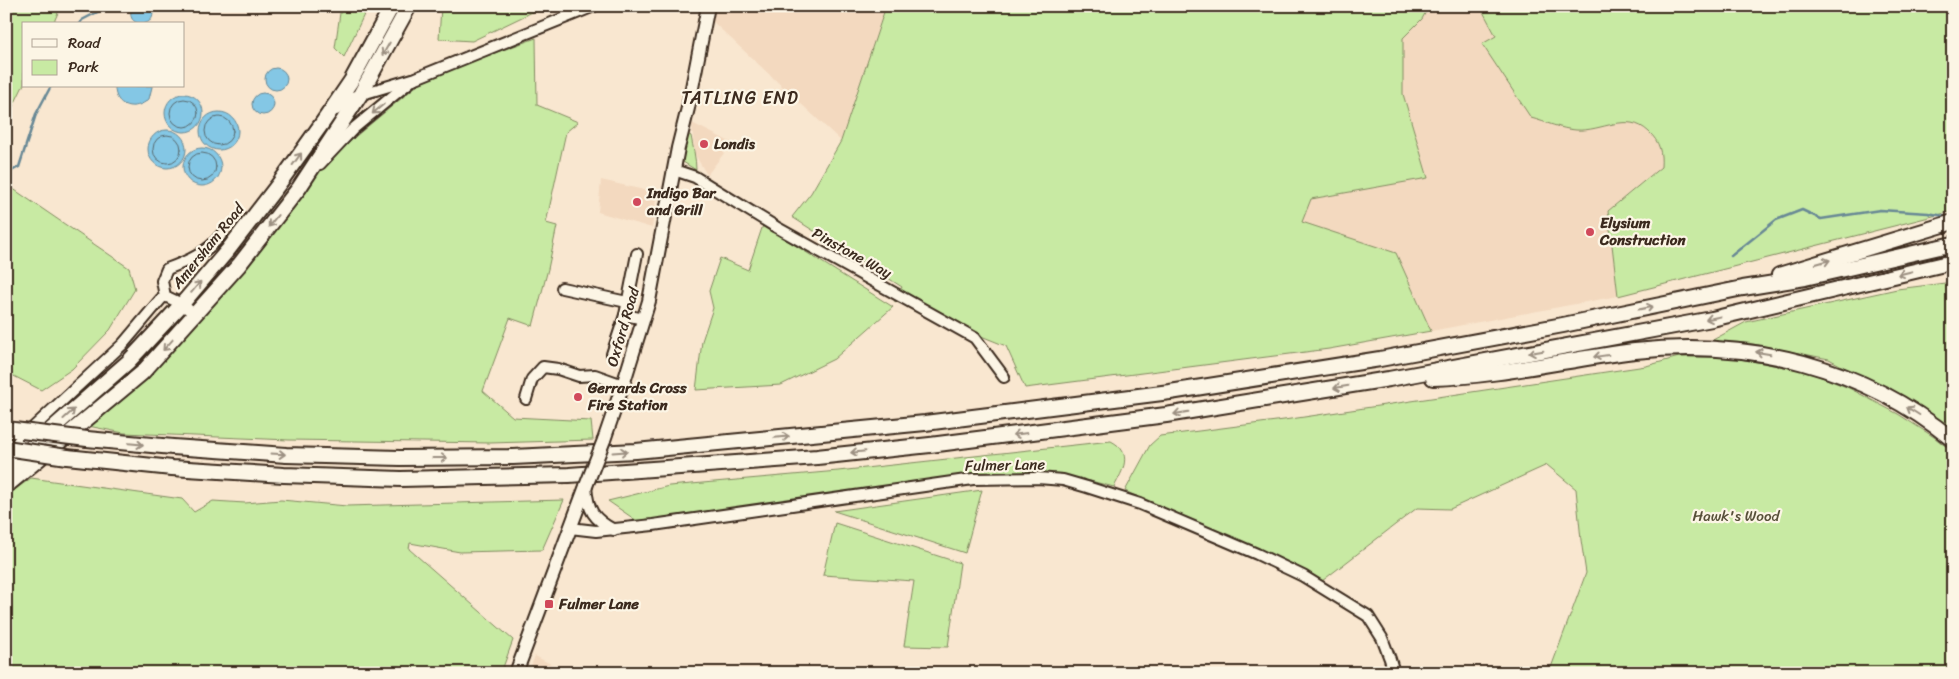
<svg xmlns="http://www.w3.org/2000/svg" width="1959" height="679" font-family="Sriracha,sans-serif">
<rect width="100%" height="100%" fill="#f9e7d0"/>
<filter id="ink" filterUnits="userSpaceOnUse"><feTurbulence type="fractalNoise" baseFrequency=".02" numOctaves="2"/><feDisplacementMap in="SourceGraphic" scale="10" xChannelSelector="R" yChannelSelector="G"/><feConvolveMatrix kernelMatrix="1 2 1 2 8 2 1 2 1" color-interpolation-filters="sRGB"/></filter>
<g filter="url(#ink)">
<g fill="#f3d9bf">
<path d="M 715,6 L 861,6 L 884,13 L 841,141 L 712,21 Z"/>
<path d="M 1429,6 L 1480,6 L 1496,36 L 1483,44 L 1621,122 L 1632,122 L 1643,126 L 1655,138 L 1662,153 L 1661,167 L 1608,211 L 1618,296 L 1431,331 L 1396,253 L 1301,222 L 1311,199 L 1428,177 L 1403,94 L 1403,38 L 1422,19 Z"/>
<path d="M 692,123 L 732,143 L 707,175 L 694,153 Z"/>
<path d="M 601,180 L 657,193 L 652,228 L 598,212 Z"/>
<path d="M 535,656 L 568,673 L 528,673 Z"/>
</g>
<g fill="#c8eaa3" stroke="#828a60">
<path d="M 6,6 L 61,6 L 53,24 L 24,24 L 24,84 L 6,121 Z"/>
<path d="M 341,6 L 368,6 L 344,57 L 335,48 Z"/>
<path d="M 441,6 L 545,6 L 472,41 L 439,39 Z"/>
<path d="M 886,6 L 1429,6 L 1422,19 L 1403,38 L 1403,94 L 1428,178 L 1311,199 L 1302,222 L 1396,253 L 1431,331 L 1329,349 L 1025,388 L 1006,346 L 894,301 L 902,287 L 792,217 L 811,193 L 841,141 Z"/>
<path d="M 1480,6 L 1953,6 L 1953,211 L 1618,296 L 1608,211 L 1661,167 C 1662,153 1660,142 1649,132 C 1627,111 1602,132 1576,130 C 1561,129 1546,122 1531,118 L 1482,44 L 1496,36 Z"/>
<path d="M 536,38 L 537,105 L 578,122 L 566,132 L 546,223 L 557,226 L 548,269 L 533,326 L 510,318 L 483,391 L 513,417 L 591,421 L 593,440 L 490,443 L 289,440 L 124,433 L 88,426 L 313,177 L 356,136 L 426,78 Z"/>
<path d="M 686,133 L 691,136 C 693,148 696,158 696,170 L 683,162 Z"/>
<path d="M 6,184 L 129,268 L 135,289 L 110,330 L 72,369 L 41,390 L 6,372 Z"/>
<path d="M 763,225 L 893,307 L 834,359 L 781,385 L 696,390 L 702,341 L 713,308 L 709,291 L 720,258 L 748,270 Z"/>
<path d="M 1953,282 L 1953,432 L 1928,413 L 1829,359 L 1748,343 L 1711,341 L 1746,322 L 1897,289 Z"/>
<path d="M 1679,357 L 1729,357 L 1806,371 L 1849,388 L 1898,414 L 1934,437 L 1953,452 L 1953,673 L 1549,673 L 1586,573 L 1581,540 L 1576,489 L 1547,465 L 1450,509 L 1417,508 L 1322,581 L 1125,491 L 1150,445 L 1160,436 L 1284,420 L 1646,366 Z"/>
<path d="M 1111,441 C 1134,453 1123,470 1114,487 C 1094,482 1074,476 1053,474 C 1029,471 1005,473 982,474 L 637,521 L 608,501 L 669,486 L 838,471 Z"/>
<path d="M 31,478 L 182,499 L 194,512 L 213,501 L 245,503 L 281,500 L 347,506 L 564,500 L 542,550 L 460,552 L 410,543 L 409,549 L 513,640 L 501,673 L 6,673 L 6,496 Z"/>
<path d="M 982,490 L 965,553 L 834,511 Z"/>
<path d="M 835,523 L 960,563 L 948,647 L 904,646 L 914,581 L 823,575 Z"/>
</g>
<g fill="#84c7e5" stroke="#678895">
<path d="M 133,6 L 151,6 C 162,30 121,29 133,6 Z"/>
<circle cx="276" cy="79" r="11"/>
<path d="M 115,86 L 152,86 L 152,87 L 149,99 C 135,112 114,107 115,86 Z"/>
<circle cx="263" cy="104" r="11"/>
<circle cx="184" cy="113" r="19"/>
<circle cx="219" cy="131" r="19"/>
<circle cx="167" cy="149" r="19"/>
<circle cx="202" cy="167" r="19"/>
</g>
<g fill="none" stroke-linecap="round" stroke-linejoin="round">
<g stroke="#58696e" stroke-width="1">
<circle cx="184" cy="113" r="14"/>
<circle cx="219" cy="131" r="14"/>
<circle cx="167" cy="149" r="14"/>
<circle cx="202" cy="167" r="14"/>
</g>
<g stroke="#678895" stroke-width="2.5">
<path d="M 80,24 L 82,20 L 109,6"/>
<path d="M 6,174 L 19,167 L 36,114 L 51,86"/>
<path d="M 1731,256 L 1776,220 L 1802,210 L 1821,219 L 1880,210 L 1928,213 L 1949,217"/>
</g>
<defs>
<g id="minor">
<path d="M 336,110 L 352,97 L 416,78 L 594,6"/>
<path d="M 320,164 L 353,129 L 411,81"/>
<path d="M 674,170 L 695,177 L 776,227 L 975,338 L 1004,377"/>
<path d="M 562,288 L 627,302"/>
<path d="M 195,315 L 182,304 L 165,296 L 162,281 L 167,269 C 188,261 207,253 221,235"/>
<path d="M 625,315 L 644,319"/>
<path d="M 612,354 L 625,315 L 637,254"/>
<path d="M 526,399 L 532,379 L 543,367 L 558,369 L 579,376 L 595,375 L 623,385"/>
<path d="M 8,451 L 123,344 L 161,299 L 165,296"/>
<path d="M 586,487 C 588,510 593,519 614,530"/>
<path d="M 570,528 L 596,531 L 653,525 L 973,479 L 1038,478 L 1063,480 L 1087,487 L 1140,504 L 1257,554 L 1303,576 L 1368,616 L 1382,638 L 1390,659 L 1394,673"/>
</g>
<g id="major">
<path d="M 604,440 L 623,385 L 649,301 L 678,148 L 688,108 L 708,6"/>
<path d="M 516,673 L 586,486"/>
</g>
<g id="highway">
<path d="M 1779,275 L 1953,222"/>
<path d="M 1433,378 C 1500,376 1568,359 1635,351 C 1749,338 1863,366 1953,440"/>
<path d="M 6,429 L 22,431"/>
<path d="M 87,439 L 173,447 L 286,455 L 400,458 L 513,457 L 636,451 L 925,423 L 1170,392 L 1380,359 L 1563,325 L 1743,288 L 1805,278 L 1953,244"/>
<path d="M 67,457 L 172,468 L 284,475 L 401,479 L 569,475 L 817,457 L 930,445 L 1166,415 L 1389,379 L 1712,319 L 1953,262"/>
<path d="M 6,469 L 128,362 L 182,304 L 228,250 L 278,185 L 323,122 L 351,81 L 392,6"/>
<path d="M 6,486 L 142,373 L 239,265 L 299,188 L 360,95 L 409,6"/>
</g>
</defs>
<use href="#minor" stroke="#3b2a1e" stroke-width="14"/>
<use href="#major" stroke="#3b2a1e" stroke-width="16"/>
<use href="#highway" stroke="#3b2a1e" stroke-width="18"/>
<use href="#minor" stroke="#fcf5e5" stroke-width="10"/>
<use href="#major" stroke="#fcf5e5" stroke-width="12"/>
<use href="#highway" stroke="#fcf5e5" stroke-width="14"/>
<defs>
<path id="major-bridge" d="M 586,486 L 604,440"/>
<g id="highway-bridge">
<path d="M 22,431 L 87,439"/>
<path d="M 6,448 L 67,457"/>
</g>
</defs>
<use href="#major-bridge" stroke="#3b2a1e" stroke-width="16" stroke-linecap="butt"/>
<use href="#highway-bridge" stroke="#3b2a1e" stroke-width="18" stroke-linecap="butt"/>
<use href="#major-bridge" stroke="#fcf5e5" stroke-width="12"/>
<use href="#highway-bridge" stroke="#fcf5e5" stroke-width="14"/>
</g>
<defs><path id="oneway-shaft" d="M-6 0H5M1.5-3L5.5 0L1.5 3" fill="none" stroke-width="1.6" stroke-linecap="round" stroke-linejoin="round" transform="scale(1.25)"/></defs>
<g stroke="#9c9082">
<use href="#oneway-shaft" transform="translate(386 49) rotate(120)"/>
<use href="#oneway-shaft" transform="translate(378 109) rotate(140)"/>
<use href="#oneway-shaft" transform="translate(297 159) rotate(-54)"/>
<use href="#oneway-shaft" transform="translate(273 221) rotate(128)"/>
<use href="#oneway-shaft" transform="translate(1823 262) rotate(-16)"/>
<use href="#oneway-shaft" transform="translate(1905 273) rotate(167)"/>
<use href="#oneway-shaft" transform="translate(196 287) rotate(-50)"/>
<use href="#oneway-shaft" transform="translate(1646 308) rotate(-12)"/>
<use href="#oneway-shaft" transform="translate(1713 318) rotate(169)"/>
<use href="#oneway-shaft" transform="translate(168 345) rotate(132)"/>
<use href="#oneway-shaft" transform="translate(1536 352) rotate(170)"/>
<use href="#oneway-shaft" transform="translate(1763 353) rotate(-170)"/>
<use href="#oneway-shaft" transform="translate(1601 356) rotate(172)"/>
<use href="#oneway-shaft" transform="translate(1341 387) rotate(171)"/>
<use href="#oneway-shaft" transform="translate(1913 411) rotate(-148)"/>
<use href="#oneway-shaft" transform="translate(1181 413) rotate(171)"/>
<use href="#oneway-shaft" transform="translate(69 414) rotate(-42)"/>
<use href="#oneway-shaft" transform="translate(1020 434) rotate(173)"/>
<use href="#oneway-shaft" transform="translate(782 437) rotate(-5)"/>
<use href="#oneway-shaft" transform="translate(136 444) rotate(5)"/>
<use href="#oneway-shaft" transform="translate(620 452) rotate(-4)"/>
<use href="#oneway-shaft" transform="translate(858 452) rotate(174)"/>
<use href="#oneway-shaft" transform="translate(278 454) rotate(3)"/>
<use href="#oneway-shaft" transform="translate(440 458)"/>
</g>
</g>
<g fill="#d1495b" stroke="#fcf5e5" stroke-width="2">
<circle cx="704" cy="144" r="5"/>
<circle cx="637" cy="202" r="5"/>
<circle cx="1590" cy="232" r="5"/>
<circle cx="578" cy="397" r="5"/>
<rect x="544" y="599" width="10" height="10" rx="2.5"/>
</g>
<g text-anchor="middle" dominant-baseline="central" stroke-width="4.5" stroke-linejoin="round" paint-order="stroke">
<g font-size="15" font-weight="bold" fill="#3b2a1e" stroke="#fcf5e5" text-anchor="start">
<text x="714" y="144">Londis</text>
<text x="647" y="193">Indigo Bar<tspan x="647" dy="17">and Grill</tspan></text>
<text x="1600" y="223">Elysium<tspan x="1600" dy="17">Construction</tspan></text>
<text x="588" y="388">Gerrards Cross<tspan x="588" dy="17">Fire Station</tspan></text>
<text x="559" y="604">Fulmer Lane</text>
</g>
<g font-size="15" fill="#3b2a1e" stroke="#fcf5e5">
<text transform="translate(208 246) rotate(-51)">Amersham Road</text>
<text transform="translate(852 253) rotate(29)">Pinstone Way</text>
<text transform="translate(623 327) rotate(-74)">Oxford Road</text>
<text transform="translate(1005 465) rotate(-1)">Fulmer Lane</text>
</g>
<g font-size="15" fill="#575039" stroke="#fcf5e5">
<text x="1736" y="516">Hawk's Wood</text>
</g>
<g font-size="18" letter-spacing="1" fill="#3b2a1e" stroke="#fcf5e5">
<text x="740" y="98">TATLING END</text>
</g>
</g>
<rect width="1959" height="679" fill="none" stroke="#fcf5e5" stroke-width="25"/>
<rect x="12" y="12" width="1934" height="654" fill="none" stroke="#3b2a1e" stroke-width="2" filter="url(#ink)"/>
<rect x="22" y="22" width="162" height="65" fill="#fcf5e5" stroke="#afa495"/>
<rect x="32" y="39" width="25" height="8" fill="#fcf5e5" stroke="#afa495"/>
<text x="68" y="48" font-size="15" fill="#3b2a1e">Road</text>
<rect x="32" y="60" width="25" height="15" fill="#c8eaa3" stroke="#afa495"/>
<text x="68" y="72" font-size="15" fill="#3b2a1e">Park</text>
</svg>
